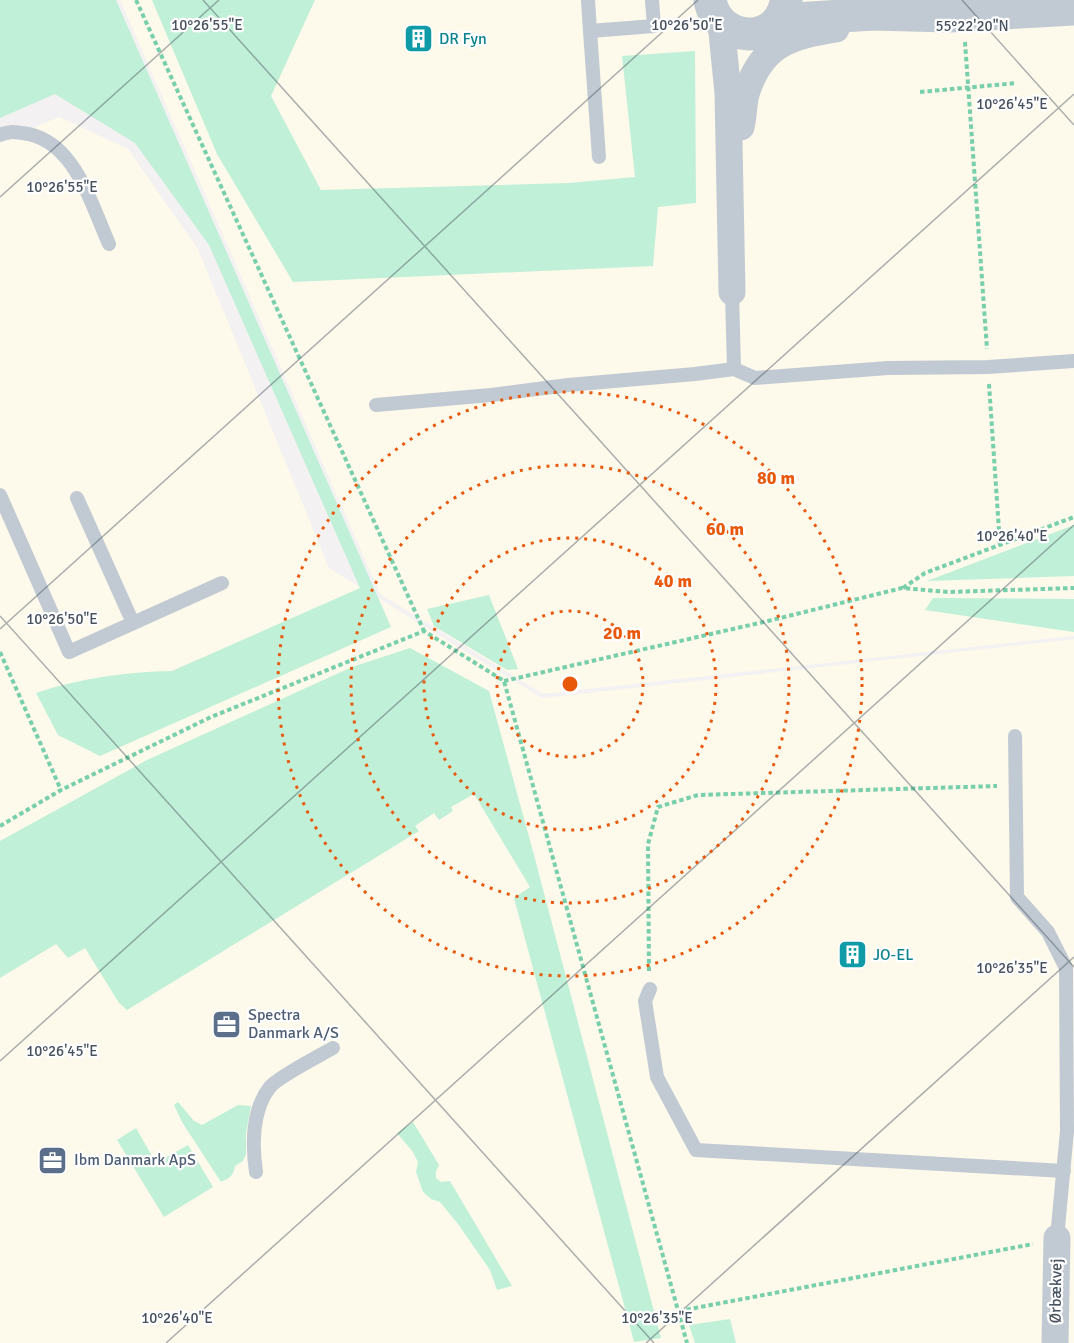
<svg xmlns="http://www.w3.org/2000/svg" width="1074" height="1343" font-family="Signika,sans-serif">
<rect width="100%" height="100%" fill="#f3f1f1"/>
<g fill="#fdf9eb">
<path d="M 120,0 L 1074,0 L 1074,636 L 543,694 L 380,594 Z"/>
<path d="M 59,117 L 128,149 L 198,249 L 329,568 L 542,698 L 1074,639 L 1074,1343 L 0,1343 L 0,142 Z"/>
</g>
<g fill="#c0f0d7">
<path d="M 0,0 L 116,0 L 391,627 L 100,756 L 58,735 L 36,693 C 80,678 126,672 172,671 L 360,588 L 209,245 L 135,143 L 55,94 L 0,118 Z"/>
<path d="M 152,0 L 315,0 L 271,96 L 321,190 L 568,183 L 635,177 L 622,56 L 695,51 L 696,203 L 658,207 L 653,266 L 293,282 L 217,154 Z"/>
<path d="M 1074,525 L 1074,576 L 927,581 Z"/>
<path d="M 489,595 L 518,669 L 507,670 L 434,626 L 427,609 Z"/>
<path d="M 933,598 L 1074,599 L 1074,632 L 925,610 Z"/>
<path d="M 410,648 L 489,691 L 534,855 L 661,1338 L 634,1342 L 514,898 L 530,887 L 474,794 L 451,807 L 453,811 L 439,820 L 434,813 L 415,826 L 419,831 L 127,1010 L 119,1003 L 85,948 L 68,958 L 56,944 L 0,978 L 0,841 L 147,760 L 352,667 Z"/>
<path d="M 178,1102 L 194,1121 L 202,1125 L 238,1105 L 251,1106 L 246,1133 L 246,1154 L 243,1161 L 235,1166 C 233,1176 230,1178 221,1182 L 182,1122 L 174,1105 Z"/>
<path d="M 413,1122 L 439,1165 L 436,1171 L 436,1178 L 441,1182 L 450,1181 L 512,1286 L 497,1290 L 490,1270 L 458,1224 L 440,1202 L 431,1199 L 423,1192 L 416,1172 L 418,1162 L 413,1152 L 397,1133 Z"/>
<path d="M 136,1128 L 156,1163 L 188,1145 L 213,1187 L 164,1217 L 117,1140 Z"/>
<path d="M 730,1319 L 736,1343 L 695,1343 L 689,1325 Z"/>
</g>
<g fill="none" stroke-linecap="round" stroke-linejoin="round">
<g stroke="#77cfab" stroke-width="4" stroke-dasharray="4.5 3" stroke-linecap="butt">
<path d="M 136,0 L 424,631"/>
<path d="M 965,42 L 987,349"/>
<path d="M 920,92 L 1017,83"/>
<path d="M 989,384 L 1000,545"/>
<path d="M 903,588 L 925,573 L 1074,517"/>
<path d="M 0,652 L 61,790"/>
<path d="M 504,681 L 768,621 L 902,588 L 948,592 L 1074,588"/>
<path d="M 0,826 L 61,790 L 211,717 L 424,631 L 504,681 L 687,1343"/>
<path d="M 649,971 L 648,844 L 658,807 L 698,795 L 997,786"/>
<path d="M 679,1311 L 1033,1244"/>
</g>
<g stroke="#c1cad2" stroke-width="14">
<path d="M 588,0 L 590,31 L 654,26 L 652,0"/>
<path d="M 590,31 L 599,157"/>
<path d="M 0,135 C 8,131 14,132 22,133 C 74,138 91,204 109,244"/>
<path d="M 732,292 L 734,369"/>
<path d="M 376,405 L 491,395 L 568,385 L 695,374 L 734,369 L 755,378 L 888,368 L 988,367 L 1074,361"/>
<path d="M 0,495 L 69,652 L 222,583"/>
<path d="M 77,498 L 133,623"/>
<path d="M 1015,736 L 1017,897 L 1048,932 L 1066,968 L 1067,1131 L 1057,1238"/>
<path d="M 650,989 L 645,1001 L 657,1077 L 696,1150 L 1064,1171"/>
<path d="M 256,1172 C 252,1145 252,1109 270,1087 C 278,1077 319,1056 333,1048"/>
</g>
<g stroke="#c1cad2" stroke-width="27">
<path d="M 721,23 L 728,93 L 732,292"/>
<path d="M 741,127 C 744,116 743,102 747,91 C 763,43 792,36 836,29"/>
<path d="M 1055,1343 L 1057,1238"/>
</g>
<g stroke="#c1cad2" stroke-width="33">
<path d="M 710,0 C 718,44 778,46 786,2"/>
<path d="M 779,20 L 873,14 L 949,16 L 1074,9"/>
</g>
</g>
<path fill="none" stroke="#48525f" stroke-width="1.5" stroke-opacity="0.45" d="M 203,0 L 1074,967M 962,0 L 1074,125M 0,197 L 219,0M 0,616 L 654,1343M 0,629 L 698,0M 0,1061 L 1074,94M 166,1343 L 1074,525M 646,1343 L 1074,957"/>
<g fill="none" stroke="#e8590c" stroke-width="3" stroke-dasharray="3 6">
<circle cx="570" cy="684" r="73"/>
<circle cx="570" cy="684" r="146"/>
<circle cx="570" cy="684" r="219"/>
<circle cx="570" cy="684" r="292"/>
</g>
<defs>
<symbol id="building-square" viewBox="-11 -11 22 22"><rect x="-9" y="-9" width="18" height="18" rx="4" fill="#0f9aa8" stroke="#fff"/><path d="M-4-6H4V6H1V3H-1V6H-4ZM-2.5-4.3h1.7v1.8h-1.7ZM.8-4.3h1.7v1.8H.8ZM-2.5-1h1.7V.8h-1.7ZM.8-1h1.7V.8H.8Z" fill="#fff"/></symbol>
<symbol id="office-square" viewBox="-11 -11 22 22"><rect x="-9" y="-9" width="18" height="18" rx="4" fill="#5c6f8a" stroke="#fff"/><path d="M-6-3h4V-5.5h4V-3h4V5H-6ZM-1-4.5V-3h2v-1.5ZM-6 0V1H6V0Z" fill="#fff"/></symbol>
</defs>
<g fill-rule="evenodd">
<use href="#building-square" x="402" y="22" width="33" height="33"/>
<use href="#building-square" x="836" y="938" width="33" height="33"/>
<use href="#office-square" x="210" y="1008" width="33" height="33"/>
<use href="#office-square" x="36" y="1144" width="33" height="33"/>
</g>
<g text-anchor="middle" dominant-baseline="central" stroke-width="4.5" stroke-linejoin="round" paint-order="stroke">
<g font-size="16" fill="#0d838f" stroke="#fff" text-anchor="start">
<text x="439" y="39">DR Fyn</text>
<text x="873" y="955">JO-EL</text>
</g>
<g font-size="16" fill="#4e5e75" stroke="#fff" text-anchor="start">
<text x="248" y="1015">Spectra<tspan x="248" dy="18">Danmark A/S</tspan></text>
<text x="74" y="1160">Ibm Danmark ApS</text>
</g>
<g font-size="16" fill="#48525f" stroke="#fff">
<text transform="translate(1056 1291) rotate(-89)">Ørbækvej</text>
</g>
</g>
<g font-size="15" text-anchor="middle" fill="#48525f" stroke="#fff" stroke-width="4.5" stroke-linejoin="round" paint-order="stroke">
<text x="207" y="30">10°26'55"E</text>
<text x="687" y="30">10°26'50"E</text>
<text x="972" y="31">55°22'20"N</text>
<text x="1012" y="109">10°26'45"E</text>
<text x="62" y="192">10°26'55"E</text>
<text x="1012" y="541">10°26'40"E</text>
<text x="62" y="624">10°26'50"E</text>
<text x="1012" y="973">10°26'35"E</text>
<text x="62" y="1056">10°26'45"E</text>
<text x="177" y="1323">10°26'40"E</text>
<text x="657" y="1323">10°26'35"E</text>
</g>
<circle cx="570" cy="684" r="9" fill="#e8590c" stroke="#fff" stroke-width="3"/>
<g font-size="18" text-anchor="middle" font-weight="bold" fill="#e8590c" stroke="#fff" stroke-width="4.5" stroke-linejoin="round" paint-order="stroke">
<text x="776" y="484">80 m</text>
<text x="725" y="535">60 m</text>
<text x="673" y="587">40 m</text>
<text x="622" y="639">20 m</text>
</g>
</svg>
